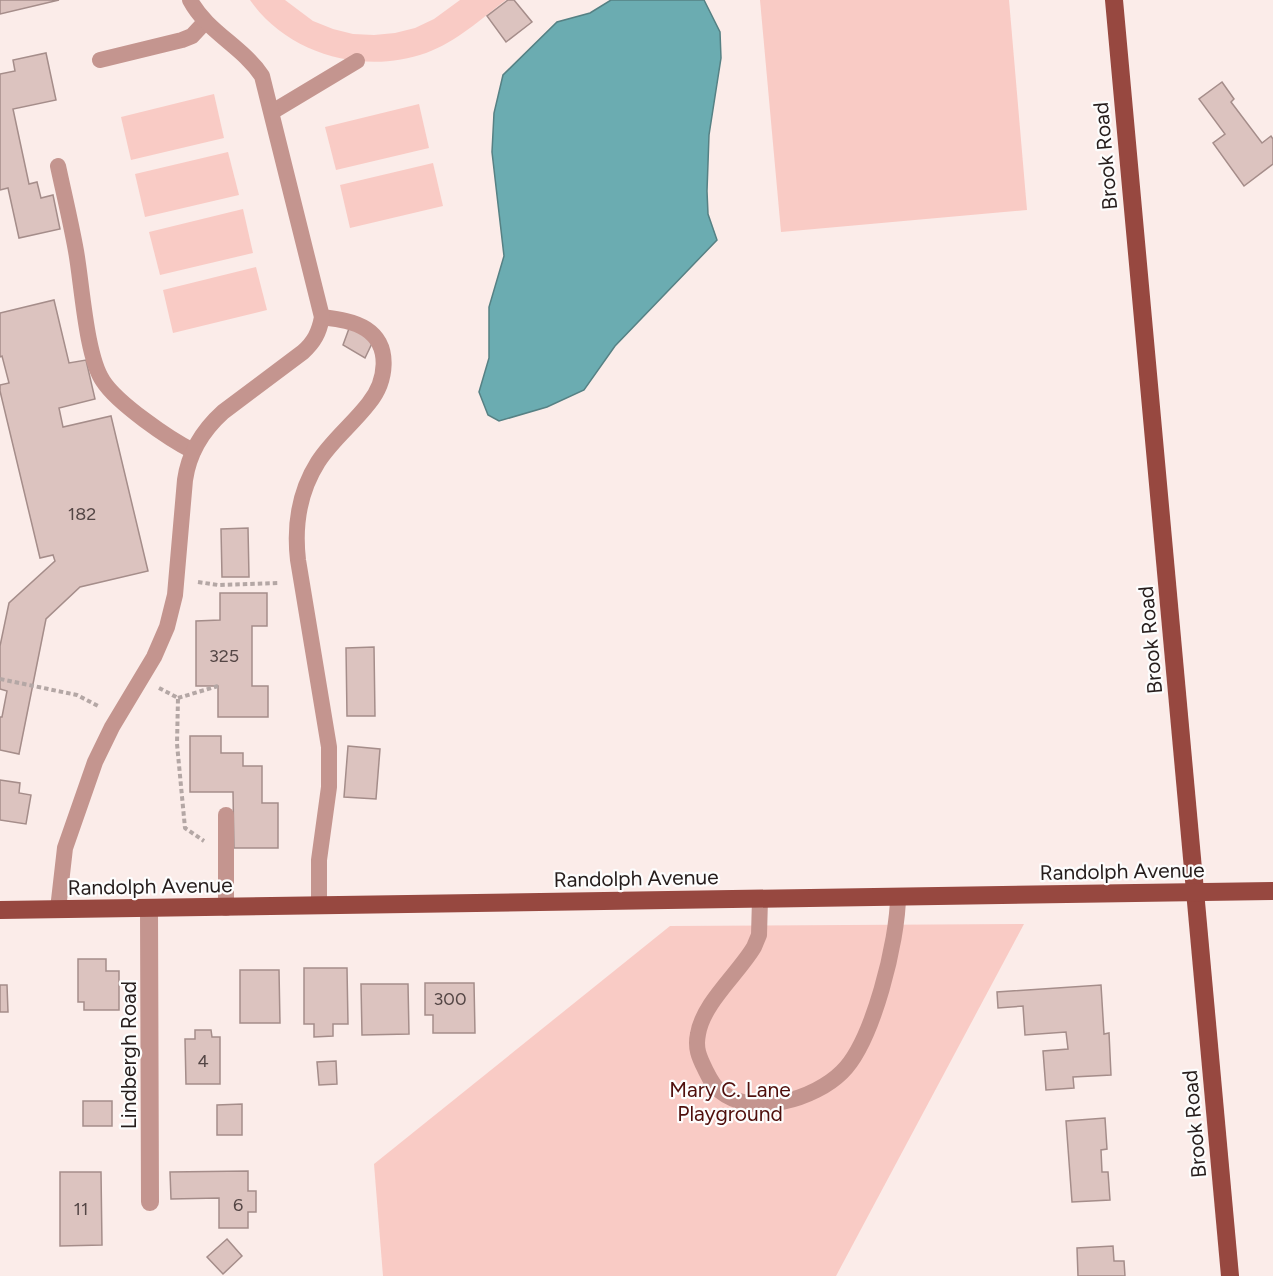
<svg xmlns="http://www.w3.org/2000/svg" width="1273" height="1276" font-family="Figtree,sans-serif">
<rect width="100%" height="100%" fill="#fbece9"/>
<g fill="#f9cbc5">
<path d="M 250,0 L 285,0 L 313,21 L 333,29 L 353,34 L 374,35 L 395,33 L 415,28 L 434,19 L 460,0 L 506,0 C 481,19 456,42 426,53 C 365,75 288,55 250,0 Z"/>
<path d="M 760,0 L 1009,0 L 1027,210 L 781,232 Z"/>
<path d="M 214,94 L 224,138 L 131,160 L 121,117 Z"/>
<path d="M 419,104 L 429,148 L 336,170 L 325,127 Z"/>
<path d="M 228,152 L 239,195 L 145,217 L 135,174 Z"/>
<path d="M 433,163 L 443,206 L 350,228 L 340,185 Z"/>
<path d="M 243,209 L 253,253 L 160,275 L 149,232 Z"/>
<path d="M 256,267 L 267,310 L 173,333 L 163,290 Z"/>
<path d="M 1024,924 L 836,1276 L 383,1276 L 374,1164 L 670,926 Z"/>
</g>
<path fill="#6bacb1" stroke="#568184" stroke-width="1.5" d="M 611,0 L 704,0 L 720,32 L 721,58 L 709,135 L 707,191 L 708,214 L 717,240 L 615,346 L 584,390 L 547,407 L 499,421 L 488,415 L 479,392 L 489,358 L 489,307 L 504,256 L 492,152 L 494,113 L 503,75 L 557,22 L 590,13 Z"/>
<g fill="#dcc3bf" stroke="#a58d8a" stroke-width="1.5">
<path d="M 0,0 L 59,0 L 0,14 Z"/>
<path d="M 508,0 L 514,0 L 532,22 L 506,42 L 487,16 Z"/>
<path d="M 46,53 L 56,100 L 13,109 L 29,184 L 37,182 L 41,198 L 53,195 L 60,229 L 19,238 L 8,188 L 0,190 L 0,74 L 15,71 L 13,60 Z"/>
<path d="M 1222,82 L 1234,99 L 1231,102 L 1262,143 L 1271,136 L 1273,139 L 1273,164 L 1244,186 L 1213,143 L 1225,134 L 1199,99 Z"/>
<path d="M 54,300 L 69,363 L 86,360 L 95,399 L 59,408 L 63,427 L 111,416 L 148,571 L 80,587 L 46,619 L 19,754 L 0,750 L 0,717 L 2,717 L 7,691 L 0,689 L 0,646 L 9,603 L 55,561 L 53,555 L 40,558 L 0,391 L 0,385 L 9,383 L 2,356 L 0,357 L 0,313 Z"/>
<path d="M 351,323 L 375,337 L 365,358 L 343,345 Z"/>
<path d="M 248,528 L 249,577 L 222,577 L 221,529 Z"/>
<path d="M 220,593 L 267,593 L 267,626 L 252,626 L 252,686 L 268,686 L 268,717 L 218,717 L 218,686 L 196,686 L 196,621 L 220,620 Z"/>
<path d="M 374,647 L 375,716 L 347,716 L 346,648 Z"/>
<path d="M 190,736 L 221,736 L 221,753 L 243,753 L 243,766 L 262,766 L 262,803 L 278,803 L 278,848 L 234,848 L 233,792 L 190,792 Z"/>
<path d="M 348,746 L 380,749 L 376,799 L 344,797 Z"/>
<path d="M 0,780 L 20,783 L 19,793 L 31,795 L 26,824 L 0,820 Z"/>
<path d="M 78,959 L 106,959 L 106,971 L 119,971 L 119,1010 L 84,1010 L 84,1002 L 78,1002 Z"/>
<path d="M 304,968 L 347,968 L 348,1024 L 333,1024 L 333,1036 L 314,1037 L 314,1024 L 304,1024 Z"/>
<path d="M 240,970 L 279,970 L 280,1023 L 240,1023 Z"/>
<path d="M 425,983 L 474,983 L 475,1033 L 433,1033 L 433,1015 L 425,1015 Z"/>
<path d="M 361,984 L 408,984 L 409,1034 L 362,1035 Z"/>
<path d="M 0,985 L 7,985 L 8,1012 L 0,1012 Z"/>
<path d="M 1101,985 L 1104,1034 L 1109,1033 L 1111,1075 L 1073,1077 L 1074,1088 L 1046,1090 L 1043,1051 L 1068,1049 L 1066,1032 L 1025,1035 L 1023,1006 L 998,1008 L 997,992 Z"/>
<path d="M 195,1030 L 211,1030 L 212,1037 L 220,1037 L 220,1084 L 186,1084 L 185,1039 L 195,1039 Z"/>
<path d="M 336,1061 L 337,1084 L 319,1085 L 317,1062 Z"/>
<rect x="83" y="1101" width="29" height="25"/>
<path d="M 242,1104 L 242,1135 L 217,1135 L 217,1105 Z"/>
<path d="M 1105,1118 L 1107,1149 L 1101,1150 L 1102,1172 L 1108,1172 L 1110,1200 L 1072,1202 L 1066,1121 Z"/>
<path d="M 248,1171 L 248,1191 L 256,1191 L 256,1212 L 248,1212 L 248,1228 L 219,1228 L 219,1198 L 171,1199 L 170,1172 Z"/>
<path d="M 60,1172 L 101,1172 L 102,1245 L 60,1246 Z"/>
<path d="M 227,1239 L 242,1256 L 223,1274 L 207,1257 Z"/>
<path d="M 1113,1246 L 1114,1261 L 1124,1261 L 1125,1276 L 1078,1276 L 1077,1248 Z"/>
</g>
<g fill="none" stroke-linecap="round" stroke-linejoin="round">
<g stroke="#b4a7a5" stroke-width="4" stroke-dasharray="4.5 3" stroke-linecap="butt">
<path d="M 198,582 L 218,585 L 280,583"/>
<path d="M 0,679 L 77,695 L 100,707"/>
<path d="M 159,688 L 178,698 L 177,744 L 185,828 L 204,841"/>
<path d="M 178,698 L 218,686"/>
</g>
<g stroke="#c4958f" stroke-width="16">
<path d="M 100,60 L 182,40 L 192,36 L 205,22"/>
<path d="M 272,112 L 357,61"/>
<path d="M 58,166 C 64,194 71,223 76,251 C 82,284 86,356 103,381 C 117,403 169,439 193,451"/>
<path d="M 760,899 L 759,935 L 754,947 C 738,974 703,1003 698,1034 C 695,1048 699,1057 705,1069 C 709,1077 713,1086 720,1091 C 753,1118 815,1099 842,1072 C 873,1042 898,940 898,896"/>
<path d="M 319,906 L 319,860 L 329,787 L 329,747 L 298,560 C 294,525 299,492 318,462 C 332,440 353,424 369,403 C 386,382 392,346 366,329 C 354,321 337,319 322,317"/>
<path d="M 226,908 L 226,815"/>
<path d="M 58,909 L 65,848 L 95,762 L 112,727 L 154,657 L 167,627 L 175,595 L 185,480 C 189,452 202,431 223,412 L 303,352 C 314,342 319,333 322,317 L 262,76 C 242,46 207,32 190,0"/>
</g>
<path stroke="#c4958f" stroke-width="18" d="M 149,909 L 150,1202"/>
<g stroke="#974840" stroke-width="18">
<path d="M 1114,0 L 1230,1276"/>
<path d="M 0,910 L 1273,891"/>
</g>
</g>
<g text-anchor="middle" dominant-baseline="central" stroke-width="4.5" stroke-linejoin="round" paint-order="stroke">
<g font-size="18" fill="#544645">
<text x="82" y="514">182</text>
<text x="224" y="656">325</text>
<text x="450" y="999">300</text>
<text x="203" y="1061">4</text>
<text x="238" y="1205">6</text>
<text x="81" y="1209">11</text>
</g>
<g font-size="21" fill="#261d1c" stroke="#fdfdfd">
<text transform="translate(1105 156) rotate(-95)">Brook Road</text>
<text transform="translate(1150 640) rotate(-95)">Brook Road</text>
<text transform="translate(1122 871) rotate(-1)">Randolph Avenue</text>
<text transform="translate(636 878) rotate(-1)">Randolph Avenue</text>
<text transform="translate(150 886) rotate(-1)">Randolph Avenue</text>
<text transform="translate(128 1055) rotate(-90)">Lindbergh Road</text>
<text transform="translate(1194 1124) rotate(-95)">Brook Road</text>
</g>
<g font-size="21" fill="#500f0c" stroke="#fdfdfd">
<text x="730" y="1089">Mary C. Lane<tspan x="730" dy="24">Playground</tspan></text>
</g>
</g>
</svg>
